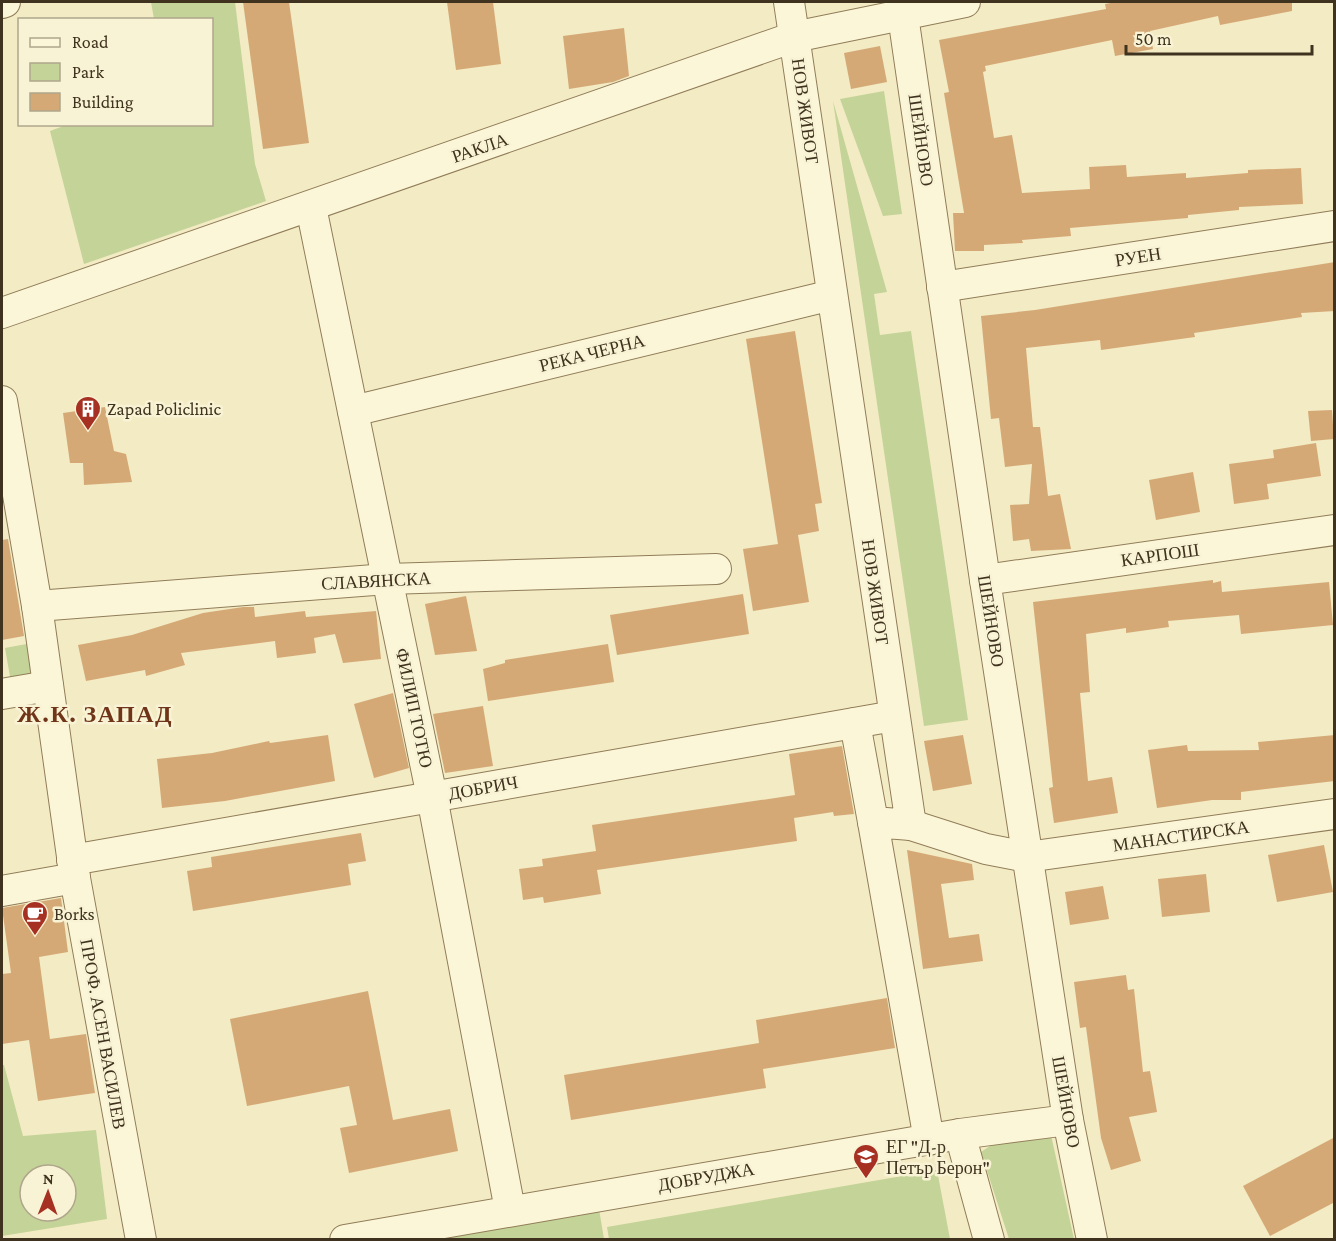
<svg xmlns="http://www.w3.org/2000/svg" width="1336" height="1241" font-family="'Crimson Pro',serif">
<rect width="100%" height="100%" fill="#f3ebc4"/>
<g fill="#c4d397" fill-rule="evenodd">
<path d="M 151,2 L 235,2 L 255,164 L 266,201 L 84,264 L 50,131 L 69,124 L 212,124 L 212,20 L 154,19 Z"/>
<path d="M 884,91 L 902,214 L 883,216 L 840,99 Z"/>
<path d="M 833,101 L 887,292 L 874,294 L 880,335 L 911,331 L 968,720 L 924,726 Z"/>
<path d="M 32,643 L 39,684 L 12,688 L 5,648 Z"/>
<path d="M 2,1065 L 4,1065 L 23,1136 L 96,1130 L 107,1219 L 2,1236 ZM 30,1175 L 66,1175 L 66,1211 L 30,1211 Z"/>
<path d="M 1051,1135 L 1074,1239 L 1009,1239 L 981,1152 L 993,1144 Z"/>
<path d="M 937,1170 L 950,1239 L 609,1239 L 607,1227 Z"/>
<path d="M 599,1209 L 604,1239 L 423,1240 Z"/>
</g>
<g fill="#d5a976">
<path d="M 243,2 L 289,2 L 309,143 L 263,149 Z"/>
<path d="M 447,2 L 493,2 L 501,64 L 456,70 Z"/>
<path d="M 1116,2 L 1292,2 L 1292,11 L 1220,25 L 1218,16 L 1150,31 L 1153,49 L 1115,56 L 1112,40 L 985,66 L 986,71 L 983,72 L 994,138 L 1012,135 L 1022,193 L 1090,189 L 1089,167 L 1126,165 L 1127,177 L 1186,173 L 1186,178 L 1248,173 L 1248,170 L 1301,168 L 1303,204 L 1239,207 L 1239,210 L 1188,215 L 1188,218 L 1070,228 L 1071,236 L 1022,240 L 1023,243 L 984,245 L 984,251 L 955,251 L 953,213 L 964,213 L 944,93 L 949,92 L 939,40 L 1106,9 L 1105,4 Z"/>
<path d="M 624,28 L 629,76 L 613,82 L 569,89 L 563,36 Z"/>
<path d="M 880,46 L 887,82 L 851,89 L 844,53 Z"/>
<path d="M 1335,262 L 1335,311 L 1301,313 L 1302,317 L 1194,333 L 1195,337 L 1101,350 L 1100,340 L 1026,348 L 1033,427 L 1040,427 L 1048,496 L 1060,494 L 1071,549 L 1031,551 L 1029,539 L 1013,541 L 1010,505 L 1029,504 L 1032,464 L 1005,467 L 999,418 L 991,419 L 981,316 L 1035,310 Z"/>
<path d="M 795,331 L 822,503 L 815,504 L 819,531 L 798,535 L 809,602 L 753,611 L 743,549 L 778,544 L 746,339 Z"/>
<path d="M 105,407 L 114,451 L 126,454 L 132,482 L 84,485 L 83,463 L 70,463 L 63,413 Z"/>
<path d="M 1332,410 L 1334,439 L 1311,441 L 1308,411 Z"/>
<path d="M 1316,443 L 1321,476 L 1267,484 L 1269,499 L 1234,504 L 1229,464 L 1274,458 L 1273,450 Z"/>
<path d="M 1193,472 L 1200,512 L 1156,520 L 1149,480 Z"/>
<path d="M 8,539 L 24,636 L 2,640 L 2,540 Z"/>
<path d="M 1213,580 L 1213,583 L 1221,581 L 1222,592 L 1329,582 L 1333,625 L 1241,634 L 1239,615 L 1168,621 L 1169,627 L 1126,633 L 1126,628 L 1086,634 L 1090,692 L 1080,693 L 1088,781 L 1112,777 L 1118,813 L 1054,823 L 1049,788 L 1053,787 L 1033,602 Z"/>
<path d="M 743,594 L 749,634 L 617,655 L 610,615 Z"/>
<path d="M 466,596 L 477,651 L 435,655 L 425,604 Z"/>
<path d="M 243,607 L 254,607 L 255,617 L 305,611 L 306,617 L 376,611 L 381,659 L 343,663 L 335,634 L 314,638 L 316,653 L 277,658 L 275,641 L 181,653 L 185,665 L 146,676 L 145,670 L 86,681 L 78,645 L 132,635 L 203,613 Z"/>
<path d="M 608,644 L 614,682 L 488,701 L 483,669 L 505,663 L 505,660 Z"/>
<path d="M 393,693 L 409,768 L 374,778 L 354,704 Z"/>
<path d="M 483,706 L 493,766 L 445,773 L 433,714 Z"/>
<path d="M 328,735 L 335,781 L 225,801 L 162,808 L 157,759 L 212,753 L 269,741 L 270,743 Z"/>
<path d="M 963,735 L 972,784 L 933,791 L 924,741 Z"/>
<path d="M 1335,735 L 1335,781 L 1241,792 L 1241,800 L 1212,800 L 1157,808 L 1148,750 L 1187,745 L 1188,751 L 1259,750 L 1258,742 Z"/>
<path d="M 842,746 L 854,814 L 834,816 L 833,812 L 794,818 L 797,841 L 597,870 L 601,894 L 544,903 L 543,897 L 523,900 L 519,869 L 543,866 L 542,859 L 596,851 L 592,825 L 795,795 L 789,754 Z"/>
<path d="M 361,833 L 366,861 L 348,864 L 351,885 L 193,911 L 187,871 L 212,867 L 211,857 Z"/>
<path d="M 1324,845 L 1333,892 L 1277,902 L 1268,855 Z"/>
<path d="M 907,850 L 972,864 L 974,880 L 941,884 L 949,938 L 979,934 L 983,961 L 923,969 Z"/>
<path d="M 1206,874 L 1210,912 L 1162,917 L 1158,879 Z"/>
<path d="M 1103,886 L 1109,919 L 1070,925 L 1065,892 Z"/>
<path d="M 61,898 L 68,952 L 39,957 L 50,1039 L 86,1034 L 95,1093 L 38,1101 L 29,1040 L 2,1044 L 2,974 L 11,973 L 2,908 Z"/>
<path d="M 1126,975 L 1128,990 L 1134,989 L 1143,1072 L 1150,1071 L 1157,1112 L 1129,1117 L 1141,1161 L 1111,1170 L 1101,1138 L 1086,1027 L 1080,1028 L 1074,982 Z"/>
<path d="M 368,991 L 393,1120 L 450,1109 L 458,1151 L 349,1173 L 340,1128 L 357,1125 L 349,1086 L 247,1106 L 230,1019 Z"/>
<path d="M 887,998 L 895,1048 L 763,1069 L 766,1088 L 571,1120 L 564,1075 L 759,1043 L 756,1020 Z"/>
<path d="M 1335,1137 L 1335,1202 L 1270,1236 L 1243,1186 Z"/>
</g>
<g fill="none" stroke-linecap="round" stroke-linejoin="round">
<defs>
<g id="minor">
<path d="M 789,2 L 911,825 L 873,822 L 929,1140"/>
<path d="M 901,2 L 985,580 L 1068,1120 L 1092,1240"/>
<path d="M 2,3 L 5,2"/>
<path d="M 311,207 L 432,797 L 510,1210"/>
<path d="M 942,287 L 1334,226"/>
<path d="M 2,313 L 794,37 L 965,2"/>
<path d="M 2,401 L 37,606 L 75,878 L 141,1240"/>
<path d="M 353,411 L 832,295"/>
<path d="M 985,580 L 1334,530"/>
<path d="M 37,606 L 387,579 L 716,569"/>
<path d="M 2,694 L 48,686"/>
<path d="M 855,723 L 873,822"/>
<path d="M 911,825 L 986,849 L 1027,857 L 1334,814"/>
<path d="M 72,860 L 894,716"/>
<path d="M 2,891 L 75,878"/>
<path d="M 960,1134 L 989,1240"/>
<path d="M 345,1240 L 960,1134 L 1068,1120"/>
</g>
</defs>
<use href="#minor" stroke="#907d58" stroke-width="32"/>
<use href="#minor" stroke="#fcf6d9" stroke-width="30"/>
</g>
<defs>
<symbol id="building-pin" viewBox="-11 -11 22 30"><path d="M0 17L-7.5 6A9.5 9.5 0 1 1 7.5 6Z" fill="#a63021" stroke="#f9f3d5"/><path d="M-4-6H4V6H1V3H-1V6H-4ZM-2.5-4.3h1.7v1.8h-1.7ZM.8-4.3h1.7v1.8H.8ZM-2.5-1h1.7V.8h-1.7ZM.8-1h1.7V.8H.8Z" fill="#fff"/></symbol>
<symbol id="cafe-pin" viewBox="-11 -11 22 30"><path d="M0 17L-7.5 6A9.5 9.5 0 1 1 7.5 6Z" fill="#a63021" stroke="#f9f3d5"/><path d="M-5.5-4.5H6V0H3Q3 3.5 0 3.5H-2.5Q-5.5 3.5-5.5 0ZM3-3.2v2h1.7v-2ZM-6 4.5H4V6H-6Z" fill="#fff"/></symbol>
<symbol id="school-pin" viewBox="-11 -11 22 30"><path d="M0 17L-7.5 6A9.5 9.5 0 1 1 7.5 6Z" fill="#a63021" stroke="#f9f3d5"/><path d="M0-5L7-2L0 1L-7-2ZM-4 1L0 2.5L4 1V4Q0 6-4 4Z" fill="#fff"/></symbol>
</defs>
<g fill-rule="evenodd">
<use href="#building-pin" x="73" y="394" width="30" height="40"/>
<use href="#cafe-pin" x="20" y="899" width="30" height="40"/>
<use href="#school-pin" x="851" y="1142" width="30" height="40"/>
</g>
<g text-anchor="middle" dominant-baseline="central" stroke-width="5" stroke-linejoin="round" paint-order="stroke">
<g font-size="18" fill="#3f321e" stroke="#f9f3d5">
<text transform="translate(805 111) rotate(82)">НОВ ЖИВОТ</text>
<text transform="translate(921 140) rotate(82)">ШЕЙНОВО</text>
<text transform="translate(480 148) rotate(-19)">РАКЛА</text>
<text transform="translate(1138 257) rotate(-9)">РУЕН</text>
<text transform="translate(592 353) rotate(-14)">РЕКА ЧЕРНА</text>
<text transform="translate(1160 555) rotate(-8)">КАРПОШ</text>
<text transform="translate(376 581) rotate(-3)">СЛАВЯНСКА</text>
<text transform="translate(875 592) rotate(82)">НОВ ЖИВОТ</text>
<text transform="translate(991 621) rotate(81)">ШЕЙНОВО</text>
<text transform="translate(414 708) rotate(78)">ФИЛИП ТОТЮ</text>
<text transform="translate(483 788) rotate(-10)">ДОБРИЧ</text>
<text transform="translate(1181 836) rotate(-8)">МАНАСТИРСКА</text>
<text transform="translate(103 1034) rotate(80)">ПРОФ. АСЕН ВАСИЛЕВ</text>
<text transform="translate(1066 1102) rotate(80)">ШЕЙНОВО</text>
<text transform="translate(706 1177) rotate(-10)">ДОБРУДЖА</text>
</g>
<g font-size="18" fill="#3f321e" stroke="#f9f3d5" text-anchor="start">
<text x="107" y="409">Zapad Policlinic</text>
<text x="54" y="914">Borks</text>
<text x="886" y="1147">ЕГ "Д-р<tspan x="886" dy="21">Петър Берон"</tspan></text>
</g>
<g font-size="24" font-weight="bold" letter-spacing="1.5" fill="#703518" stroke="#f9f3d5">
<text x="95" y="713">Ж.К. ЗАПАД</text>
</g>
</g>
<rect width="1336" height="1241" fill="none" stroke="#3f321e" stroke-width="6"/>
<rect x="18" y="18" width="195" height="108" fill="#f9f3d5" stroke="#afa68c" stroke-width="1.5"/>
<rect x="30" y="38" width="30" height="9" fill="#fcf6d9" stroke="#afa68c" stroke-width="1.5"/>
<text x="72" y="48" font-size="18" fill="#3f321e">Road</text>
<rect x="30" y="63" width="30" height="18" fill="#c4d397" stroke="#afa68c" stroke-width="1.5"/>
<text x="72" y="78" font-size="18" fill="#3f321e">Park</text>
<rect x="30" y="93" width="30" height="18" fill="#d5a976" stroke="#afa68c" stroke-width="1.5"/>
<text x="72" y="108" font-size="18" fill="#3f321e">Building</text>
<g transform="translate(48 1193) rotate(1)"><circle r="28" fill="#f9f3d5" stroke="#afa68c" stroke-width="1.5"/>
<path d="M0-4.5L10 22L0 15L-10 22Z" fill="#a63021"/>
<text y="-9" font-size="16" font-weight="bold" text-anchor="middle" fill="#3f321e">N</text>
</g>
<path d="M1126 45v9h186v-9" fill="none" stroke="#3f321e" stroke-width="3"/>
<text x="1135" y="45" font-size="18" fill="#3f321e" stroke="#f9f3d5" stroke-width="4.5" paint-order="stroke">50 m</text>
</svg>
